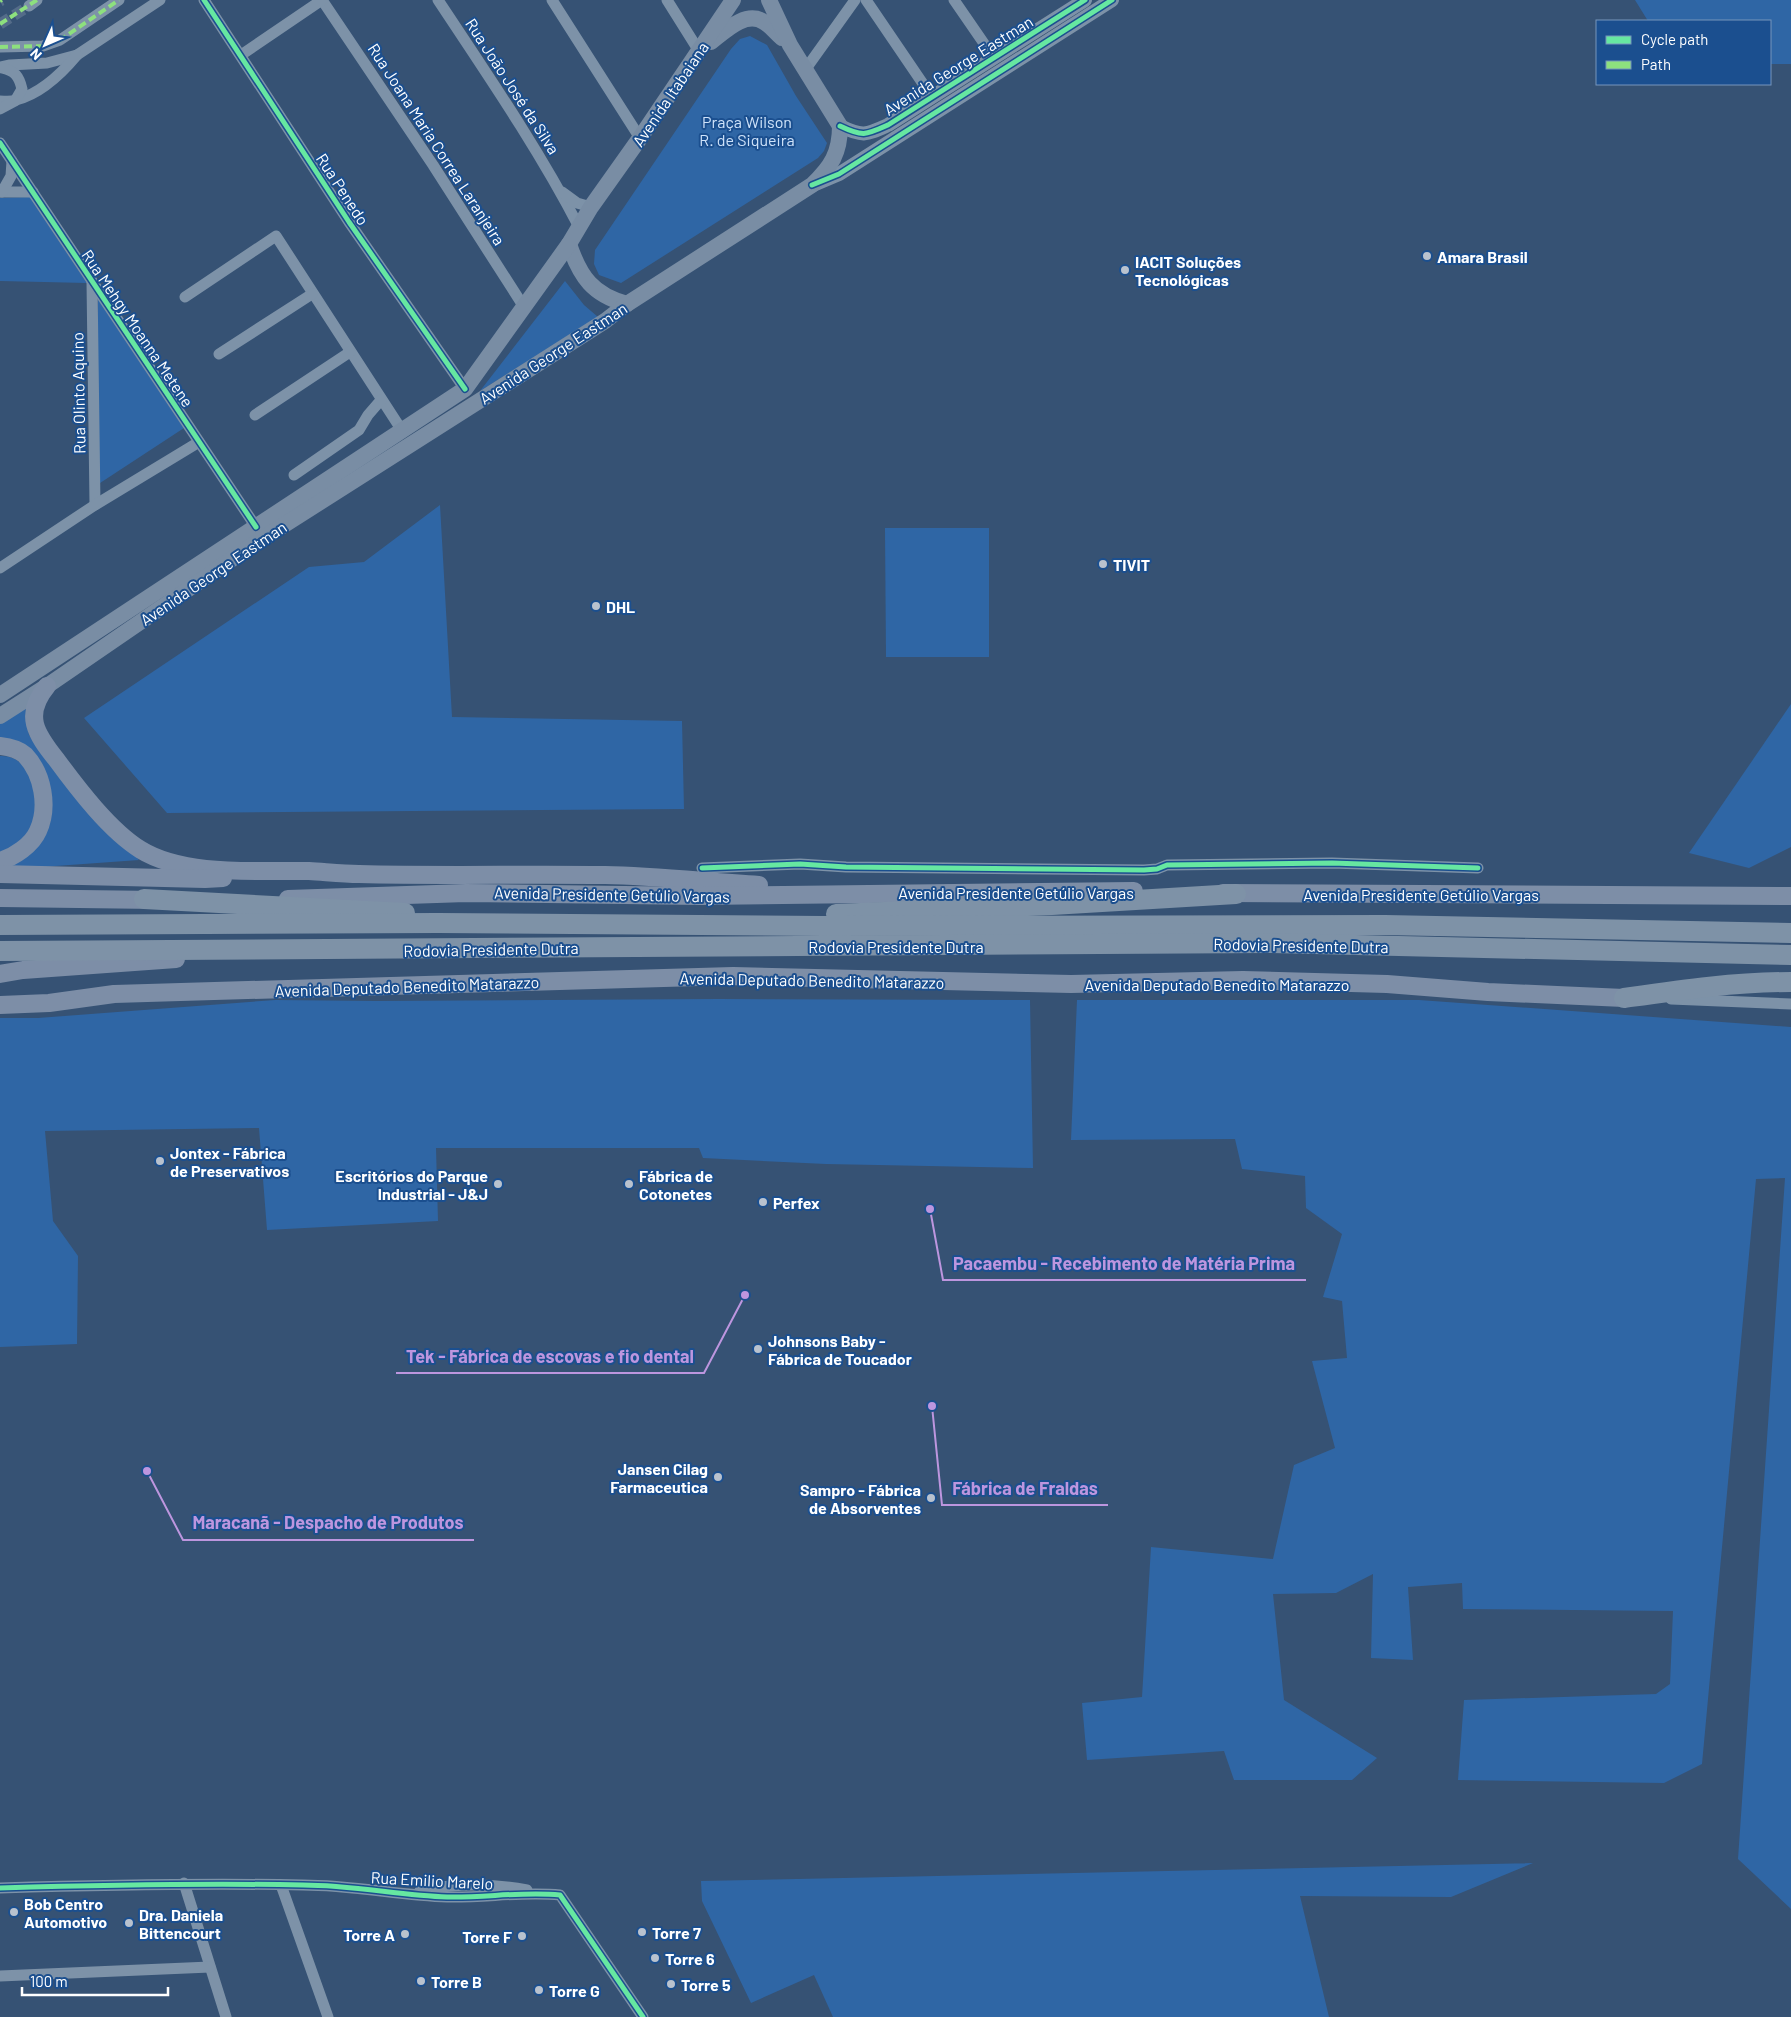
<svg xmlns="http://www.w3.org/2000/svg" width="1791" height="2017" font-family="Barlow,sans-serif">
<rect width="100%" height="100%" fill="#365274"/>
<g fill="#2f66a5">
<path d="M 1635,0 L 1791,0 L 1791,64 L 1770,64 L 1770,21 L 1648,21 Z"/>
<path d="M 750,36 L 767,45 L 796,96 L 827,143 L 824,151 L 818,158 L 621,283 L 599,275 L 594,264 L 595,250 L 731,49 L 740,39 Z"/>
<path d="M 30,197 L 87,283 L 0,281 L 0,198 Z"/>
<path d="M 565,281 L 584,305 L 598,317 L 480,391 Z"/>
<path d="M 98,299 L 184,428 L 97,485 Z"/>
<path d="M 440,505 L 452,717 L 682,721 L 684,809 L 167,813 L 84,718 L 309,567 L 364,562 Z"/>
<path d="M 885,528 L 989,528 L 989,657 L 886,657 Z"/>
<path d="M 25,704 L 29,735 L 139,860 L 0,870 L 22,858 L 47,781 L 0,740 L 0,720 Z"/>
<path d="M 1791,704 L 1791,847 L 1749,868 L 1689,853 Z"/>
<path d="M 0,756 C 36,754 46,812 28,835 C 21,843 8,850 0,856 Z"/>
<path d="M 719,999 L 1030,1000 L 1033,1168 L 826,1164 L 703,1158 L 699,1148 L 436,1148 L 438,1221 L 267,1230 L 259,1128 L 45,1131 L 53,1221 L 78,1256 L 77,1344 L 0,1347 L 0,1018 L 38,1018 L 275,1000 L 376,1001 Z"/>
<path d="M 1077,1000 L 1419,1000 L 1791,1027 L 1791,1909 L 1738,1859 L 1785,1178 L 1756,1179 L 1702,1764 L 1664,1783 L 1458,1780 L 1464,1700 L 1656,1694 L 1670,1684 L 1673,1611 L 1463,1609 L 1462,1583 L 1408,1587 L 1413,1660 L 1371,1658 L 1373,1574 L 1336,1593 L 1273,1594 L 1284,1700 L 1377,1758 L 1352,1780 L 1234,1780 L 1224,1751 L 1087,1760 L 1082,1703 L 1142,1697 L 1151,1547 L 1273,1559 L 1294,1465 L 1335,1448 L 1312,1361 L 1347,1358 L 1342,1301 L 1323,1297 L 1342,1234 L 1306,1208 L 1305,1176 L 1242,1169 L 1235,1139 L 1071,1140 Z"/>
<path d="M 1533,1863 L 1451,1897 L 1300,1896 L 1329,2017 L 833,2017 L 814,1975 L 751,2003 L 702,1901 L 701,1881 Z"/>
</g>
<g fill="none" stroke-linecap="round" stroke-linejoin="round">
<g stroke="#546c89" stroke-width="11" stroke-dasharray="11 5.5" stroke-linecap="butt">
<path d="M 0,1 L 2,0"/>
<path d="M 0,24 L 29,6"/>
</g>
<g stroke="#7d92a8" stroke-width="11">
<path d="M 204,0 L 349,222 L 465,389"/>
<path d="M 322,0 L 433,165 L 524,307"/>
<path d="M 438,0 C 487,74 538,148 579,227"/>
<path d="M 552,0 L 640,138"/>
<path d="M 667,0 L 699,51"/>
<path d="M 866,0 L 932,97"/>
<path d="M 954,0 L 994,58"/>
<path d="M 29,6 L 37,0"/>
<path d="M 0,47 L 43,46 L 60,40 L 119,0"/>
<path d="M 241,55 L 322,0"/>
<path d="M 0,67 L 10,65 L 47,63 L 77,55 L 160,0"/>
<path d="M 805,70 L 855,0"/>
<path d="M 0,101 C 5,101 11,102 16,100 C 40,94 62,73 77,55"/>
<path d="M 0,109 L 15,101 L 22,89 C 19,76 15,71 2,68"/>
<path d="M 0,143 L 256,527"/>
<path d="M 0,192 L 33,192"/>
<path d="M 2,192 L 11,176 L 12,161"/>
<path d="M 562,192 L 577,203 L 591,207"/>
<path d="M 92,282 L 95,505"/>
<path d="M 185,297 L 276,236 L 401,429"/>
<path d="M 219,354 L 312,294"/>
<path d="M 255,415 L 350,352"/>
<path d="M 294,475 L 359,430 L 368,415 L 381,400"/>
<path d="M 0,568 L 95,505 L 199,442"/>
<path d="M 702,868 L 800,864 L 846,867 L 1144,870 L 1157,869 L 1167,865 L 1332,863 L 1478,868"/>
<path d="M 1671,999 L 1791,1004"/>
<path d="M 184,1883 L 226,2017"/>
<path d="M 281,1885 L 328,2017"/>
<path d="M 0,1888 C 101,1885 202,1883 303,1885 C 351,1885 399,1895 447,1897 C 485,1898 523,1891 560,1895 L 643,2017"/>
<path d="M 419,1892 C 450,1882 495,1884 527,1890"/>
<path d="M 0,1976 L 210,1967"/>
</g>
<g stroke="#7d92a8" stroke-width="14">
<path d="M 840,126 C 863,137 866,135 888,125 L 1085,0"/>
<path d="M 813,185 L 839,174 L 1112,0"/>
</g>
<g stroke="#798da4" stroke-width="16">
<path d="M 711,42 C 725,31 746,10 764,22 C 771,26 776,33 782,38"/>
<path d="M 569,244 C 580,277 593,295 627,304"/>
<path d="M 0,695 L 465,389 L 569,244 L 591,207 L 640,138 L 733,0"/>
<path d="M 0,716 L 47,686 L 251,546 L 605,321 L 627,304 L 812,185 C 831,167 840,153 840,126 L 790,45 L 769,0"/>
</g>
<g stroke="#7d8ea7" stroke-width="18">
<path d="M 47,686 C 23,715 36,734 56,759 C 78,789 110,831 141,850 C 185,877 259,870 309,871 C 326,872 342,874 359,874 C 441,876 523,874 605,875 C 656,876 708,882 759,885"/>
<path d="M 0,746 C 9,747 18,749 25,755 C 43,774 49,807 38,831 C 32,845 14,857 0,861"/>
<path d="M 0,874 L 205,879 L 223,878"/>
<path d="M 1223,893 L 1791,896"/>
<path d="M 0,898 L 157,900"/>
<path d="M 288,899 L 466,893 L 701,896 L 1134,891"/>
<path d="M 0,974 L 23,970 L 176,959"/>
<path d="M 0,1005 L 49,1003 L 114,994 L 733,976 L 1071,984 L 1243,980 L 1387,984 L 1488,992 L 1624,998"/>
</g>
<g stroke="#7e92a7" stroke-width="20">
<path d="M 144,899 L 405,913"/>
<path d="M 836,914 L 1052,905 L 1236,894"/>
<path d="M 0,925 L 438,923 L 823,926 L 1385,925 L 1791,933"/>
<path d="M 0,951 L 1271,943 L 1791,955"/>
<path d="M 1624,998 C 1680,990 1734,982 1791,982"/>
</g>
<g stroke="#8de07e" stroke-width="4" stroke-dasharray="8 4" stroke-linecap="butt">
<path d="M 0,1 L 2,0"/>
<path d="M 0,24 L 37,0"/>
<path d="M 0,47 L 43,46 L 60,40 L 119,0"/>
</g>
<defs>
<g id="cycleway">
<path d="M 204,0 L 349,222 L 465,389"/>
<path d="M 840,126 C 863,137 866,135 888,125 L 1085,0"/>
<path d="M 0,143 L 256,527"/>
<path d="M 812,185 L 839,174 L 1112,0"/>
<path d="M 702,868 L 800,864 L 846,867 L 1144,870 L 1157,869 L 1167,865 L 1332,863 L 1478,868"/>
<path d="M 0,1888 C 101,1885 202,1883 303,1885 C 351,1885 399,1895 447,1897 C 485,1898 523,1891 560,1895 L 643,2017"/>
</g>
</defs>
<use href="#cycleway" stroke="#1b4f8f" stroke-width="8"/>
<use href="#cycleway" stroke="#66e7a1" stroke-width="5"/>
</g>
<g fill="#b9c2ce" stroke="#1b4f8f" stroke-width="2">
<circle cx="1427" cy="256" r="5"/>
<circle cx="1125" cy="270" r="5"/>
<circle cx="1103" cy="564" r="5"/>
<circle cx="596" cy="606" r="5"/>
<circle cx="160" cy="1161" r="5"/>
<circle cx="498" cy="1184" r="5"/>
<circle cx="629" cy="1184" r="5"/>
<circle cx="763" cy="1202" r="5"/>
<circle cx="758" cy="1349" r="5"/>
<circle cx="718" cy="1477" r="5"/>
<circle cx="931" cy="1498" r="5"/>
<circle cx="14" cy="1912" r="5"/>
<circle cx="129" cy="1923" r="5"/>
<circle cx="642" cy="1932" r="5"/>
<circle cx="405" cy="1934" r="5"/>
<circle cx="522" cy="1936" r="5"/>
<circle cx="655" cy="1958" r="5"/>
<circle cx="421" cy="1981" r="5"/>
<circle cx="671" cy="1984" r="5"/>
<circle cx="539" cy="1990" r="5"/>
</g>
<g text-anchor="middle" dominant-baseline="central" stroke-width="4" stroke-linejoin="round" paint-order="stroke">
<g font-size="16" fill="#fff" stroke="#1b4f8f">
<text transform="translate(958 65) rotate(-32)">Avenida George Eastman</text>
<text transform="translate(513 86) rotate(57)">Rua João José da Silva</text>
<text transform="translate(670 94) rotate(-56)">Avenida Itabaiana</text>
<text transform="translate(437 144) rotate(57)">Rua Joana Maria Correa Laranjeira</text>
<text transform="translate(343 189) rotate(57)">Rua Penedo</text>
<text transform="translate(138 328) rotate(56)">Rua Mehgy Moanna Metene</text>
<text transform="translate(553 353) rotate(-33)">Avenida George Eastman</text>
<text transform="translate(78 393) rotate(-91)">Rua Olinto Aquino</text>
<text transform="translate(213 573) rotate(-34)">Avenida George Eastman</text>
<text x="1016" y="892">Avenida Presidente Getúlio Vargas</text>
<text transform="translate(612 894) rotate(1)">Avenida Presidente Getúlio Vargas</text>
<text x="1421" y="894">Avenida Presidente Getúlio Vargas</text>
<text transform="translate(1301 945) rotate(1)">Rodovia Presidente Dutra</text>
<text x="896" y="946">Rodovia Presidente Dutra</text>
<text transform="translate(491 949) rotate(-1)">Rodovia Presidente Dutra</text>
<text transform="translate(812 980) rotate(1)">Avenida Deputado Benedito Matarazzo</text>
<text x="1217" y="984">Avenida Deputado Benedito Matarazzo</text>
<text transform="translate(407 986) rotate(-2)">Avenida Deputado Benedito Matarazzo</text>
<text transform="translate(432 1880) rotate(3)">Rua Emilio Marelo</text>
</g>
<g font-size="16" fill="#cfe3fa" stroke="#1b4f8f">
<text x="747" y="121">Praça Wilson<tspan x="747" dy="18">R. de Siqueira</tspan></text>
</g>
<g font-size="16" font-weight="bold" fill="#fff" stroke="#1b4f8f" text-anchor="start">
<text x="1437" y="256">Amara Brasil</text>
<text x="1135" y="261">IACIT Soluções<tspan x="1135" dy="18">Tecnológicas</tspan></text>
<text x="1113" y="564">TIVIT</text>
<text x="606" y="606">DHL</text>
<text x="170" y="1152">Jontex - Fábrica<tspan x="170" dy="18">de Preservativos</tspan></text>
<text x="488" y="1175" text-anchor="end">Escritórios do Parque<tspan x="488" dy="18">Industrial - J&amp;J</tspan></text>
<text x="639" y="1175">Fábrica de<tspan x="639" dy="18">Cotonetes</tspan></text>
<text x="773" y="1202">Perfex</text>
<text x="768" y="1340">Johnsons Baby -<tspan x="768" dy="18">Fábrica de Toucador</tspan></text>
<text x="708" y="1468" text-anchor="end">Jansen Cilag<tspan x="708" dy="18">Farmaceutica</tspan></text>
<text x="921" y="1489" text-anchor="end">Sampro - Fábrica<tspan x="921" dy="18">de Absorventes</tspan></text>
<text x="24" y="1903">Bob Centro<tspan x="24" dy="18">Automotivo</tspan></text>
<text x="139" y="1914">Dra. Daniela<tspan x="139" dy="18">Bittencourt</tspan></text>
<text x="652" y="1932">Torre 7</text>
<text x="395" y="1934" text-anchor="end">Torre A</text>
<text x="512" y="1936" text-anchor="end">Torre F</text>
<text x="665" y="1958">Torre 6</text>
<text x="431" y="1981">Torre B</text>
<text x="681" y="1984">Torre 5</text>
<text x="549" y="1990">Torre G</text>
</g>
</g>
<path fill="none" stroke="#bd96df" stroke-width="2" d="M930 1209L943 1280H1306M745 1295L704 1373H396M932 1406L942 1505H1108M147 1471L183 1540H474"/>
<g fill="#bd96df" stroke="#1b4f8f" stroke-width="2">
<circle cx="930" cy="1209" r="5"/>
<circle cx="745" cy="1295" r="5"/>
<circle cx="932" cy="1406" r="5"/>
<circle cx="147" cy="1471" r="5"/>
</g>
<g font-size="18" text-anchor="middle" font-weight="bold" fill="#bd96df" stroke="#1b4f8f" stroke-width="4" stroke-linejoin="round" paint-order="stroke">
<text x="1124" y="1270">Pacaembu - Recebimento de Matéria Prima</text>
<text x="550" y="1363">Tek - Fábrica de escovas e fio dental</text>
<text x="1025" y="1495">Fábrica de Fraldas</text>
<text x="328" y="1529">Maracanã - Despacho de Produtos</text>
</g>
<rect x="1596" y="20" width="175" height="65" fill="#1b4f8f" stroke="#7695bc"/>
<rect x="1606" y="36" width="25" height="8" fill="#66e7a1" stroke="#7695bc"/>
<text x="1641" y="45" font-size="15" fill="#ffffff">Cycle path</text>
<rect x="1606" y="61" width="25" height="8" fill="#8de07e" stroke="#7695bc"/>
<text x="1641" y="70" font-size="15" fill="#ffffff">Path</text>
<g transform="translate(45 45) rotate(225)" stroke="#1b4f8f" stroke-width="4" paint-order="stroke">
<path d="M0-4L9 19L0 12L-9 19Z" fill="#ffffff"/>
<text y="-8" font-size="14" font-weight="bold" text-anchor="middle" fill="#ffffff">N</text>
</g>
<path d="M22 1987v8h146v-8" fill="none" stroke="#ffffff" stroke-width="2.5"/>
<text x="30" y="1987" font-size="15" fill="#ffffff" stroke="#1b4f8f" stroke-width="4" paint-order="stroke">100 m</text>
</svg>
